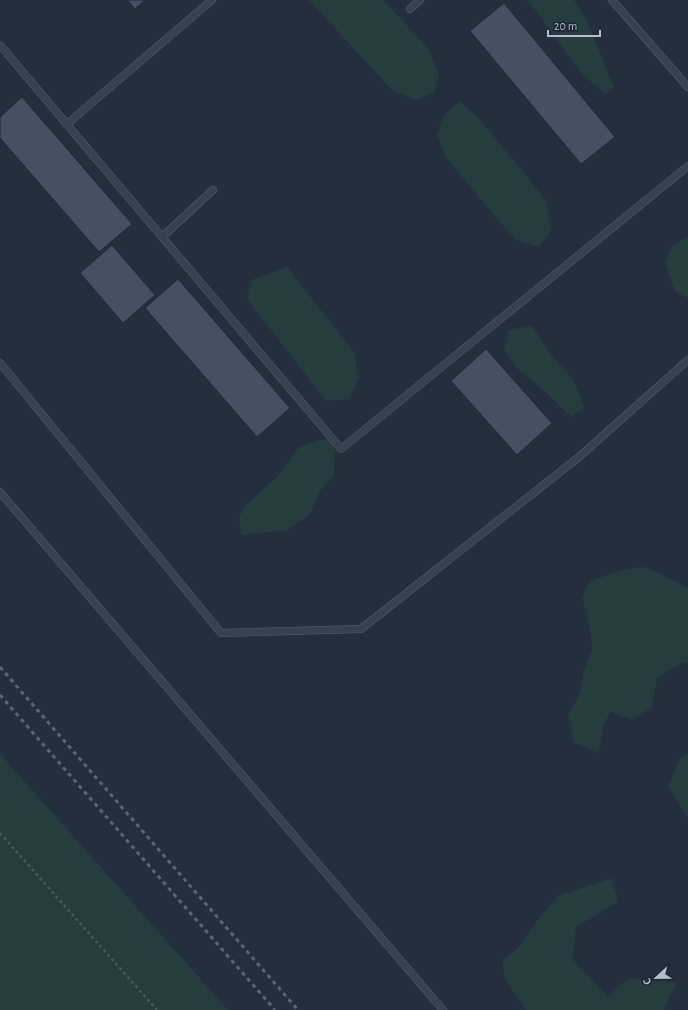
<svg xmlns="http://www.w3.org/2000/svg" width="688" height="1010" font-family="'Alegreya Sans',sans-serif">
<rect width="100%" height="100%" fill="#242f3e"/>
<g fill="#263c3f">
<path d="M 309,0 L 383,0 L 428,48 L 439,75 L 434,93 L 415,100 L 392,90 Z"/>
<path d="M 527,0 L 574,0 L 588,23 L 614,87 L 605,94 L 582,74 L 539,15 Z"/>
<path d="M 459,101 L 477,117 L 519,166 L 545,200 L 552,229 L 539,247 L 516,240 L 495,216 L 446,158 L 437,136 L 443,117 Z"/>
<path d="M 688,236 L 688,298 L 675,291 L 665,262 L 672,247 Z"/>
<path d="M 287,267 L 354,352 L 359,377 L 349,399 L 326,401 L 247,299 L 251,280 Z"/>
<path d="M 532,326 L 552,356 L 573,379 L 584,407 L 571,417 L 550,396 L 518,369 L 504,350 L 508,330 Z"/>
<path d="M 318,440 L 335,441 L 334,475 L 320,491 L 309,515 L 288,530 L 242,535 L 239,517 L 246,505 L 277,477 L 299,447 Z"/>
<path d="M 646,567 L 688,588 L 688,662 L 679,664 L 657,678 L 652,707 L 632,720 L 611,712 L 603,725 L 599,753 L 574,743 L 568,716 L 580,693 L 583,674 L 592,649 L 590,628 L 582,597 L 590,581 L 622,570 Z"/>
<path d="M 688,752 L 688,818 L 668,786 L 681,757 Z"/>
<path d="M 0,754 L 228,1010 L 0,1010 Z"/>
<path d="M 612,878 L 618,902 L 576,927 L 573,960 L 608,996 L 629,978 L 677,982 L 664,1010 L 526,1010 L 505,979 L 502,961 L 520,946 L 535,923 L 558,896 Z"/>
</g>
<g fill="#455162" stroke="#1f2835">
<path d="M 127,0 L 145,0 L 135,9 Z"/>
<path d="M 504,3 L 615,137 L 581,164 L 470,31 Z"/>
<path d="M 22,97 L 132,224 L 99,252 L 0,138 L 0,117 Z"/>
<path d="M 112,245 L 155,295 L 123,323 L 80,273 Z"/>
<path d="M 178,279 L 290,408 L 257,437 L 145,308 Z"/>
<path d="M 486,349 L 552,423 L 517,455 L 451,381 Z"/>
</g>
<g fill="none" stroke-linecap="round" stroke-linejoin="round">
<defs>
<g id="lane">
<path d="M 612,0 L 688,87"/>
<path d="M 410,9 L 420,0"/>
<path d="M 0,45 L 341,449 L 688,166"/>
<path d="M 67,124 L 212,0"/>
<path d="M 162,237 L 213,190"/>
<path d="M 0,363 L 221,633 L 361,629 L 579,457 L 688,360"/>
<path d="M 0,492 L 443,1010"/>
</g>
</defs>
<use href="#lane" stroke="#565f6c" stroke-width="8"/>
<path stroke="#44595c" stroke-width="2.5" stroke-dasharray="3 3" stroke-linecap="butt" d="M 0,833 L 157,1010"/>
<use href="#lane" stroke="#38414e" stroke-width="7"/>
<g stroke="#5a6575" stroke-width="3" stroke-dasharray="4 4" stroke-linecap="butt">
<path d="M 0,667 L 298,1010"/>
<path d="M 0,695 L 275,1010"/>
</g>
</g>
<g transform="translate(656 978) rotate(248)" stroke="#1d2633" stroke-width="3" paint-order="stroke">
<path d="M0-3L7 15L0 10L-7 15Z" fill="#b4bcc9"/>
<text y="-6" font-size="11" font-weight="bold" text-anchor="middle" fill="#b4bcc9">С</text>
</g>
<path d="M548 30v6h52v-6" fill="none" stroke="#b4bcc9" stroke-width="2"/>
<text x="554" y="30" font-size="12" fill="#b4bcc9" stroke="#1d2633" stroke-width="3" paint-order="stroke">20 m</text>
</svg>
